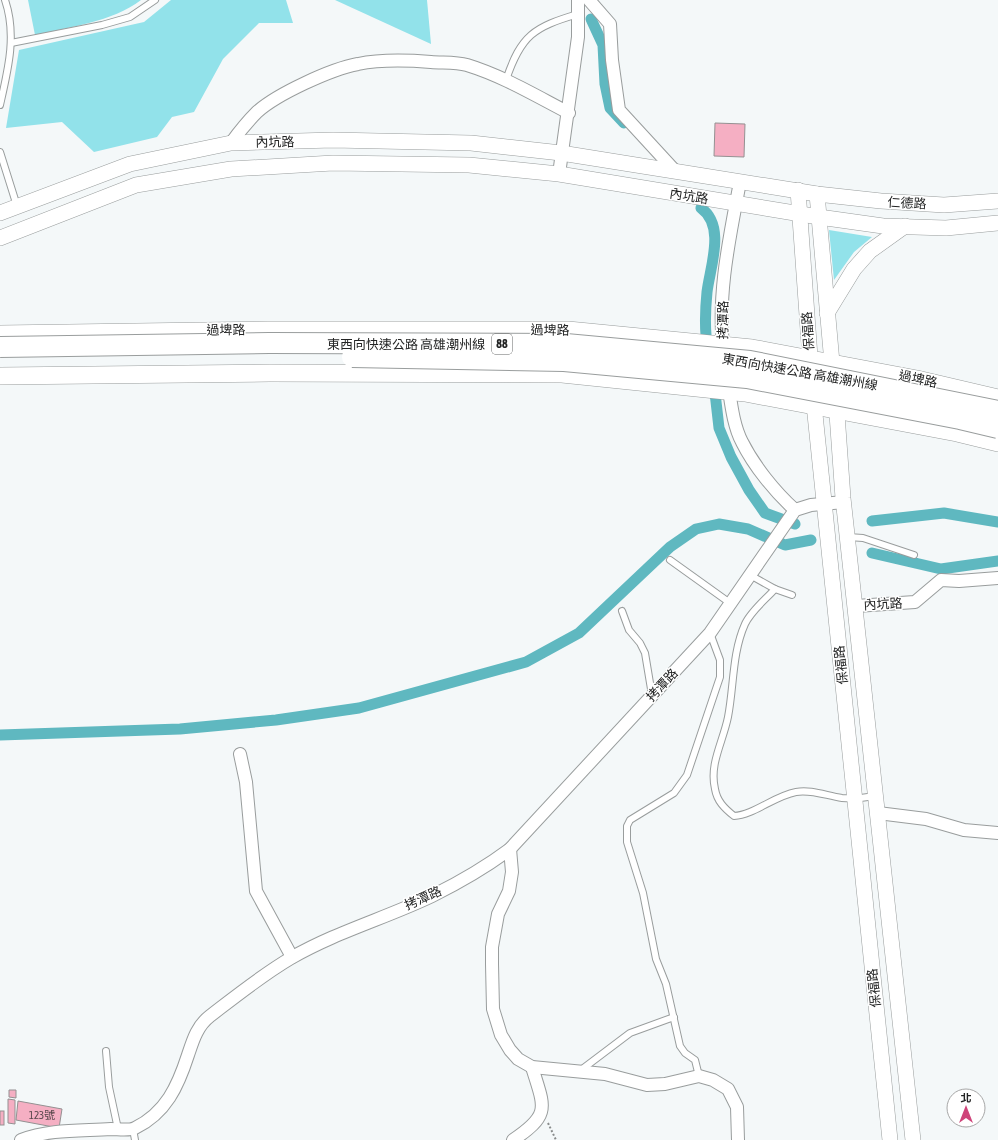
<svg xmlns="http://www.w3.org/2000/svg" width="998" height="1140" font-family="'Asap Condensed','Noto Sans TC',sans-serif">
<rect width="100%" height="100%" fill="#f4f8f9"/>
<g fill="#92e2ea">
<path d="M 28,0 L 141,0 C 112,22 69,27 35,35 Z"/>
<path d="M 171,0 L 286,0 L 293,23 L 259,23 L 223,59 L 194,112 L 172,117 L 157,137 L 94,152 L 62,122 L 6,128 L 19,50 L 144,22 Z"/>
<path d="M 335,0 L 427,0 L 431,44 Z"/>
<path d="M 829,230 L 872,237 L 854,252 L 834,280 Z"/>
</g>
<g fill="none" stroke-linecap="round" stroke-linejoin="round">
<g stroke="#5fb8c0" stroke-width="11">
<path d="M 591,19 L 603,45 L 605,84 L 610,108 L 624,123"/>
<path d="M 701,208 C 726,226 710,267 707,292 C 705,312 704,330 708,350"/>
<path d="M 714,384 L 719,428 L 731,457 L 749,490 L 765,513 L 795,524"/>
<path d="M 872,521 L 944,513 L 998,522"/>
<path d="M 872,553 L 941,569 L 998,561"/>
<path d="M 0,735 L 180,729 L 276,720 L 359,708 L 526,662 L 579,633 L 670,547 L 696,529 L 719,524 L 748,529 L 785,545 L 811,540"/>
</g>
</g>
<g fill="#f5afc3" stroke="#949192">
<path d="M 715,123 L 745,124 L 744,157 L 714,156 Z"/>
<path d="M 9,1090 L 16,1090 L 16,1098 L 9,1097 Z"/>
<path d="M 8,1099 L 15,1100 L 15,1124 L 8,1123 Z"/>
<path d="M 18,1101 L 62,1109 L 59,1128 L 16,1120 Z"/>
<rect x="0" y="1111" width="4" height="14"/>
</g>
<g fill="none" stroke-linecap="round" stroke-linejoin="round">
<defs>
<g id="service">
<path d="M 11,43 L 102,25 L 130,17 L 155,0"/>
<path d="M 506,80 C 521,35 534,27 578,14"/>
<path d="M 0,105 C 8,70 17,35 5,0"/>
<path d="M 0,152 L 17,206"/>
<path d="M 848,537 L 863,538 L 914,555"/>
<path d="M 670,560 L 730,603"/>
<path d="M 750,575 L 775,589 L 792,595"/>
<path d="M 775,589 C 765,600 751,611 745,624 C 732,653 734,686 728,717 C 723,742 709,764 715,789 C 717,801 724,808 734,816 C 754,815 774,796 796,792 C 811,789 827,796 842,798 C 853,799 864,798 875,796"/>
<path d="M 622,611 L 629,630 L 640,643 L 645,653 L 652,695"/>
<path d="M 106,1051 L 109,1087 L 118,1129"/>
<path d="M 581,1070 L 630,1033 L 674,1017"/>
<path d="M 699,1076 L 695,1060 L 685,1053 L 680,1046 L 666,984 L 656,959 L 643,893 L 627,842 L 627,826 L 630,820 L 674,793 L 687,775 L 720,677 L 720,660 L 710,633"/>
<path d="M 133,1129 L 135,1140"/>
</g>
<g id="minor">
<path d="M 589,0 L 610,24 L 612,60 L 619,110 L 676,172"/>
<path d="M 231,143 C 239,132 247,122 257,112 C 277,94 331,69 358,64 C 382,59 406,60 431,62 C 442,63 456,62 467,65 C 503,76 536,96 569,113"/>
<path d="M 559,174 L 578,37 L 578,0"/>
<path d="M 724,352 C 716,298 730,235 740,182"/>
<path d="M 728,384 C 731,402 733,425 742,442 C 754,466 775,492 795,510"/>
<path d="M 856,606 L 915,602 L 941,580 L 959,581 L 998,578"/>
<path d="M 240,754 L 246,782 L 256,891 L 292,957"/>
<path d="M 878,813 L 926,819 L 964,830 L 998,833"/>
<path d="M 510,849 L 512,872 L 509,891 L 498,914 L 492,947 L 492,964 L 493,1009 L 501,1035 L 510,1050 L 518,1059 L 532,1067 L 605,1074 L 647,1085 L 665,1084 L 699,1076 L 713,1080 L 728,1089 L 737,1107 L 738,1140"/>
<path d="M 21,1140 C 49,1129 81,1131 111,1129 C 118,1129 129,1131 135,1128 C 166,1113 178,1086 188,1055 C 193,1040 197,1026 210,1016 C 236,996 262,975 291,958 C 336,932 386,918 432,896 C 460,882 486,867 510,849 L 710,633 L 795,510 L 811,505 L 844,502"/>
<path d="M 513,1140 C 552,1114 544,1107 532,1067"/>
</g>
<g id="tertiary">
<path d="M 798,190 L 811,371"/>
<path d="M 817,194 L 833,374"/>
<path d="M 0,213 L 130,164 L 231,143 L 333,140 L 471,143 L 561,153 L 817,194 L 881,201 L 944,205 L 998,201"/>
<path d="M 0,238 L 136,185 L 231,169 L 333,163 L 469,165 L 559,174 L 819,217 L 883,226 L 946,228 L 998,223"/>
<path d="M 827,313 L 854,269 L 870,251 L 905,226"/>
<path d="M 813,395 L 890,1140"/>
<path d="M 836,400 L 843,498 L 913,1140"/>
</g>
<g id="secondary">
<path d="M 0,334 L 268,330 L 568,330 L 752,348 L 917,379 L 998,398"/>
<path d="M 0,376 L 270,373 L 562,374 L 745,393 L 957,433 L 998,443"/>
</g>
</defs>
<use href="#service" stroke="#999d9d" stroke-width="8"/>
<use href="#minor" stroke="#999d9d" stroke-width="14"/>
<use href="#tertiary" stroke="#999d9d" stroke-width="16"/>
<use href="#secondary" stroke="#999d9d" stroke-width="18"/>
<path stroke="#888b8b" stroke-width="2" stroke-dasharray="2 2" stroke-linecap="butt" d="M 548,1123 L 556,1140"/>
<use href="#service" stroke="#fff" stroke-width="6"/>
<use href="#minor" stroke="#fff" stroke-width="12"/>
<use href="#tertiary" stroke="#fff" stroke-width="15"/>
<use href="#secondary" stroke="#fff" stroke-width="17"/>
<defs>
<g id="trunk-bridge">
<path d="M 0,347 L 269,343 L 566,344 L 750,361 L 998,411"/>
<path d="M 352,357 L 564,361 L 747,378 L 960,419 L 998,428"/>
</g>
</defs>
<use href="#trunk-bridge" stroke="#999d9d" stroke-width="22" stroke-linecap="butt"/>
<use href="#trunk-bridge" stroke="#fff" stroke-width="20"/>
</g>
<g text-anchor="middle" dominant-baseline="central" stroke-width="3" stroke-linejoin="round" paint-order="stroke">
<g font-size="11" fill="#58474c">
<text x="42" y="1115">123號</text>
</g>
<rect fill="#fff" stroke="#656666" stroke-width="1" x="492" y="334" width="20" height="20" rx="3"/>
<g font-size="12" font-weight="bold" fill="#232424">
<text x="502" y="344">88</text>
</g>
<g font-size="13" fill="#232424" stroke="#fff">
<text transform="translate(275 142) rotate(-1)">內坑路</text>
<text transform="translate(689 196) rotate(9)">內坑路</text>
<text transform="translate(907 203) rotate(3)">仁德路</text>
<text transform="translate(723 320) rotate(-89)">拷潭路</text>
<text transform="translate(226 330) rotate(-1)">過埤路</text>
<text transform="translate(550 330) rotate(1)">過埤路</text>
<text transform="translate(808 331) rotate(-94)">保福路</text>
<text x="406" y="344">東西向快速公路 高雄潮州線</text>
<text transform="translate(800 372) rotate(10)">東西向快速公路 高雄潮州線</text>
<text transform="translate(918 379) rotate(12)">過埤路</text>
<text transform="translate(883 604) rotate(-3)">內坑路</text>
<text transform="translate(841 665) rotate(-96)">保福路</text>
<text transform="translate(662 685) rotate(-47)">拷潭路</text>
<text transform="translate(423 898) rotate(-24)">拷潭路</text>
<text transform="translate(874 988) rotate(-96)">保福路</text>
</g>
</g>
<g transform="translate(966 1108)"><circle r="19" fill="#ffffff" stroke="#a7a7a7"/>
<path d="M0-3L7 15L0 10L-7 15Z" fill="#cf447a"/>
<text y="-6" font-size="11" font-weight="bold" text-anchor="middle" fill="#232424">北</text>
</g>
</svg>
